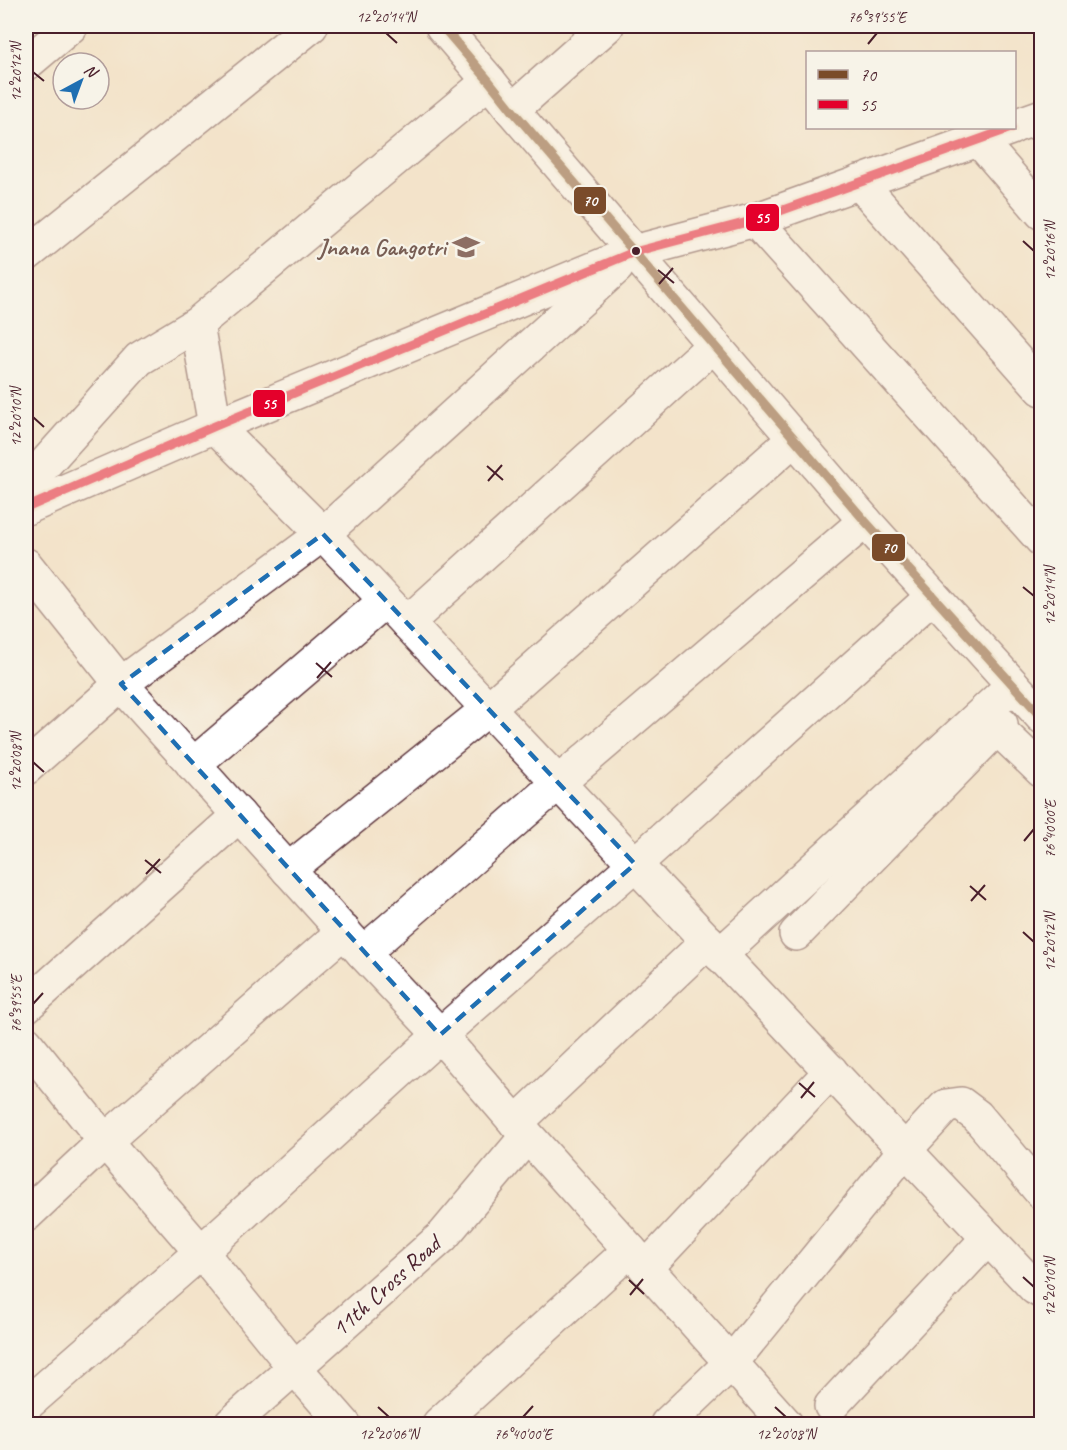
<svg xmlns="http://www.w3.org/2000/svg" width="1067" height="1450" font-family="Caveat,sans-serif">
<rect width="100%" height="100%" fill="#f7f3e8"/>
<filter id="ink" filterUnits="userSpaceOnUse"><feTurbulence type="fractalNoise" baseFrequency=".0167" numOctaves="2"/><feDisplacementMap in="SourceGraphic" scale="12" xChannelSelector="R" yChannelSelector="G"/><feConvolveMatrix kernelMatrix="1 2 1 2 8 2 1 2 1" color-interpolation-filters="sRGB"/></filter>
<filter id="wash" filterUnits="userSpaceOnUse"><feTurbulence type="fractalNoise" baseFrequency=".008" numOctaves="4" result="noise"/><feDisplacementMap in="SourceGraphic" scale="24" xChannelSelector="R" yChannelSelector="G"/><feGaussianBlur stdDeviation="1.35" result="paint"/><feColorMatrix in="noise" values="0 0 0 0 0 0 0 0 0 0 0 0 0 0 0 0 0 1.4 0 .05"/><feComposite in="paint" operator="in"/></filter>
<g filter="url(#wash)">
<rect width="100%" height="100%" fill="#f3e3ca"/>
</g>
<g filter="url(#ink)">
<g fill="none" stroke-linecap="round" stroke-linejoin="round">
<defs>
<g id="minor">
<path d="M 442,26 L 489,81 L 512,110 L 865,521 L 1042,717"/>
<path d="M 26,64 L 71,26"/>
<path d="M 512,110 L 607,26"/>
<path d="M 1014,126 L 1042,116"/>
<path d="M 978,139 L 1042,213"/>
<path d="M 859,182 L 1042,389"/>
<path d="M 755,220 L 1042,540"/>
<path d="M 26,255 L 311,26"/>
<path d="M 197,324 L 215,426 L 323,534 L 988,1238 L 1035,1288 L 1042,1292"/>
<path d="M 26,485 L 139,359 L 197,324 L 489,81"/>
<path d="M 26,508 L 215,426 L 634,252 L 755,220 L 1011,128"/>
<path d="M 26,565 L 121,684 L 363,953 L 440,1035 L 516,1123 L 786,1424"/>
<path d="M 407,623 L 714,345"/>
<path d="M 997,728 L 1042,771"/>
<path d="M 193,765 L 385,601"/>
<path d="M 26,768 L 121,684 L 323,534 L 617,267"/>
<path d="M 288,870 L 488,709 L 794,439"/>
<path d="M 796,934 L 1001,724"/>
<path d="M 363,953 L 558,783 L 865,521"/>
<path d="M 720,955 L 1013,685"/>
<path d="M 26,1006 L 239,815"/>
<path d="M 26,1043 L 105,1141 L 201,1252 L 295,1368 L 344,1424"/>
<path d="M 516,1123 L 708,941"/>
<path d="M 26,1215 L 105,1141 L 344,931"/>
<path d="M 646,1268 L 831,1071"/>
<path d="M 26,1405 L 201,1252 L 440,1035 L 635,864 L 932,597"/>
<path d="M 831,1406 L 988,1238"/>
<path d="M 231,1424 L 443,1236 L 527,1136"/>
<path d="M 439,1424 L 630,1250"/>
<path d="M 667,1424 L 731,1363 L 905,1150 L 946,1106 L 961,1104 L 977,1116 L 1042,1193"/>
</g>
</defs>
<use href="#minor" stroke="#633c43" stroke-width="36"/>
<use href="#minor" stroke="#fff" stroke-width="33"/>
<defs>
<path id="bus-1" d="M 442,26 L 489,81 L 512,110 L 865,521 L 1042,717"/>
<path id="bus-2" d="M 26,508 L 215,426 L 634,252 L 755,220 L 1011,128"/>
</defs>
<use href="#bus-1" stroke="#f7f3e8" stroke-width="14"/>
<use href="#bus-2" stroke="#f7f3e8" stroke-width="14"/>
<use href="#bus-1" stroke="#7a4b2a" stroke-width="9"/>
<use href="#bus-2" stroke="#e4002b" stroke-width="9"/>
</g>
</g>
<path d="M0 0H1067V1450H0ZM 323,534 L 635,864 L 440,1035 L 121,684 Z" fill="#f3e3ca" fill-opacity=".55" fill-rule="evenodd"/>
<path fill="none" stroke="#1f6fb2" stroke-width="4.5" stroke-dasharray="12 8" stroke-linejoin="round" d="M 323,534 L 635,864 L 440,1035 L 121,684 Z"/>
<path fill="none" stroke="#4a1f2b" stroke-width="2" d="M 386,33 L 397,43M 868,44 L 877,33M 33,72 L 44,81M 1023,241 L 1034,251M 658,270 L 674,283M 659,284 L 673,268M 33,417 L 44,427M 487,466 L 503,480M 488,481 L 502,465M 1023,587 L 1034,596M 316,663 L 332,677M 317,678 L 331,662M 33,762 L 44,772M 1024,841 L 1034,829M 145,860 L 161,873M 146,874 L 160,859M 970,886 L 986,900M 971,901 L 985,885M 1023,932 L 1034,942M 33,1004 L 43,993M 799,1083 L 815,1097M 801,1098 L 814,1082M 1023,1277 L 1034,1287M 629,1280 L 644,1294M 630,1295 L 643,1279M 378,1407 L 389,1417M 775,1407 L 786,1417M 523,1417 L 533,1406"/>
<defs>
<symbol id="school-bare" viewBox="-9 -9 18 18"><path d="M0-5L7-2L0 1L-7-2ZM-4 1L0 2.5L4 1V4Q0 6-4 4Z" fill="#8d6e63" stroke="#f7f3e8" stroke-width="2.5" paint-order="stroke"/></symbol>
</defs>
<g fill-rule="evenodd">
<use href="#school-bare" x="447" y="228" width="38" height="38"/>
</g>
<circle fill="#4a1f2b" stroke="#f7f3e8" stroke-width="2" cx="636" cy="251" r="5"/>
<g text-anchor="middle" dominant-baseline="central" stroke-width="4.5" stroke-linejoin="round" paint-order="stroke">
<g font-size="24" font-weight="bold" fill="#785e54" stroke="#f7f3e8" text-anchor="end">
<text x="446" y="247">Jnana Gangotri</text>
</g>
<g font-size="24" fill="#4a1f2b" stroke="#f7f3e8">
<text transform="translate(386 1286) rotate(-42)">11th Cross Road</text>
</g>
</g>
<g stroke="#f7f3e8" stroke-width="2">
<rect x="573" y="186" width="34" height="29" rx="6" fill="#7a4b2a"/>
<rect x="745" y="203" width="35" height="29" rx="6" fill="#e4002b"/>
<rect x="252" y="389" width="34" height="29" rx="6" fill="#e4002b"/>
<rect x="871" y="533" width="35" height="29" rx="6" fill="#7a4b2a"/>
</g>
<g font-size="16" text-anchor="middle" font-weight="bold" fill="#fff">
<text x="590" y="206">70</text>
<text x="762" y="223">55</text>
<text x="269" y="409">55</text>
<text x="889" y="553">70</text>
</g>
<rect width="1067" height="1450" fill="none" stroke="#f7f3e8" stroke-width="66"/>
<rect x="806" y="51" width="210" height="78" fill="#f7f3e8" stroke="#b29e9c" stroke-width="1.5"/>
<rect x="818" y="70" width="30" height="9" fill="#7a4b2a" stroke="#b29e9c" stroke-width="1.5"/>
<text x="860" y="81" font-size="18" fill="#4a1f2b">70</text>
<rect x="818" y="100" width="30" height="9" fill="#e4002b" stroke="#b29e9c" stroke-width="1.5"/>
<text x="860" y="111" font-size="18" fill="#4a1f2b">55</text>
<g transform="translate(81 81) rotate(41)"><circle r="28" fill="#f7f3e8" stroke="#b29e9c" stroke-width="1.5"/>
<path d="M0-4.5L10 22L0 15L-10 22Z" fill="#1f6fb2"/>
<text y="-9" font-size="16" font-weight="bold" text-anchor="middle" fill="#4a1f2b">N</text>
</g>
<rect x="33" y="33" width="1001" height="1384" fill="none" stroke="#4a1f2b" stroke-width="2"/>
<g font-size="15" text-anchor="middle" fill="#4a1f2b">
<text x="386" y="22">12°20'14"N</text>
<text x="877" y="22">76°39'55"E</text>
<text transform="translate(16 72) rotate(-90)" y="5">12°20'12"N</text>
<text transform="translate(1050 251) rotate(-90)" y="5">12°20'16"N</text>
<text transform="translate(16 417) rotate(-90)" y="5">12°20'10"N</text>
<text transform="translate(1050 596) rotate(-90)" y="5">12°20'14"N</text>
<text transform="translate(16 762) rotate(-90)" y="5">12°20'08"N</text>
<text transform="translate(1050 829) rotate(-90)" y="5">76°40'00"E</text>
<text transform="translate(1050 942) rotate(-90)" y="5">12°20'12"N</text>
<text transform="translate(16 1004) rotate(-90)" y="5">76°39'55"E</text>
<text transform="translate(1050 1287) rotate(-90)" y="5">12°20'10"N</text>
<text x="389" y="1439">12°20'06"N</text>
<text x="523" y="1439">76°40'00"E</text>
<text x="786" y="1439">12°20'08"N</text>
</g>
</svg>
